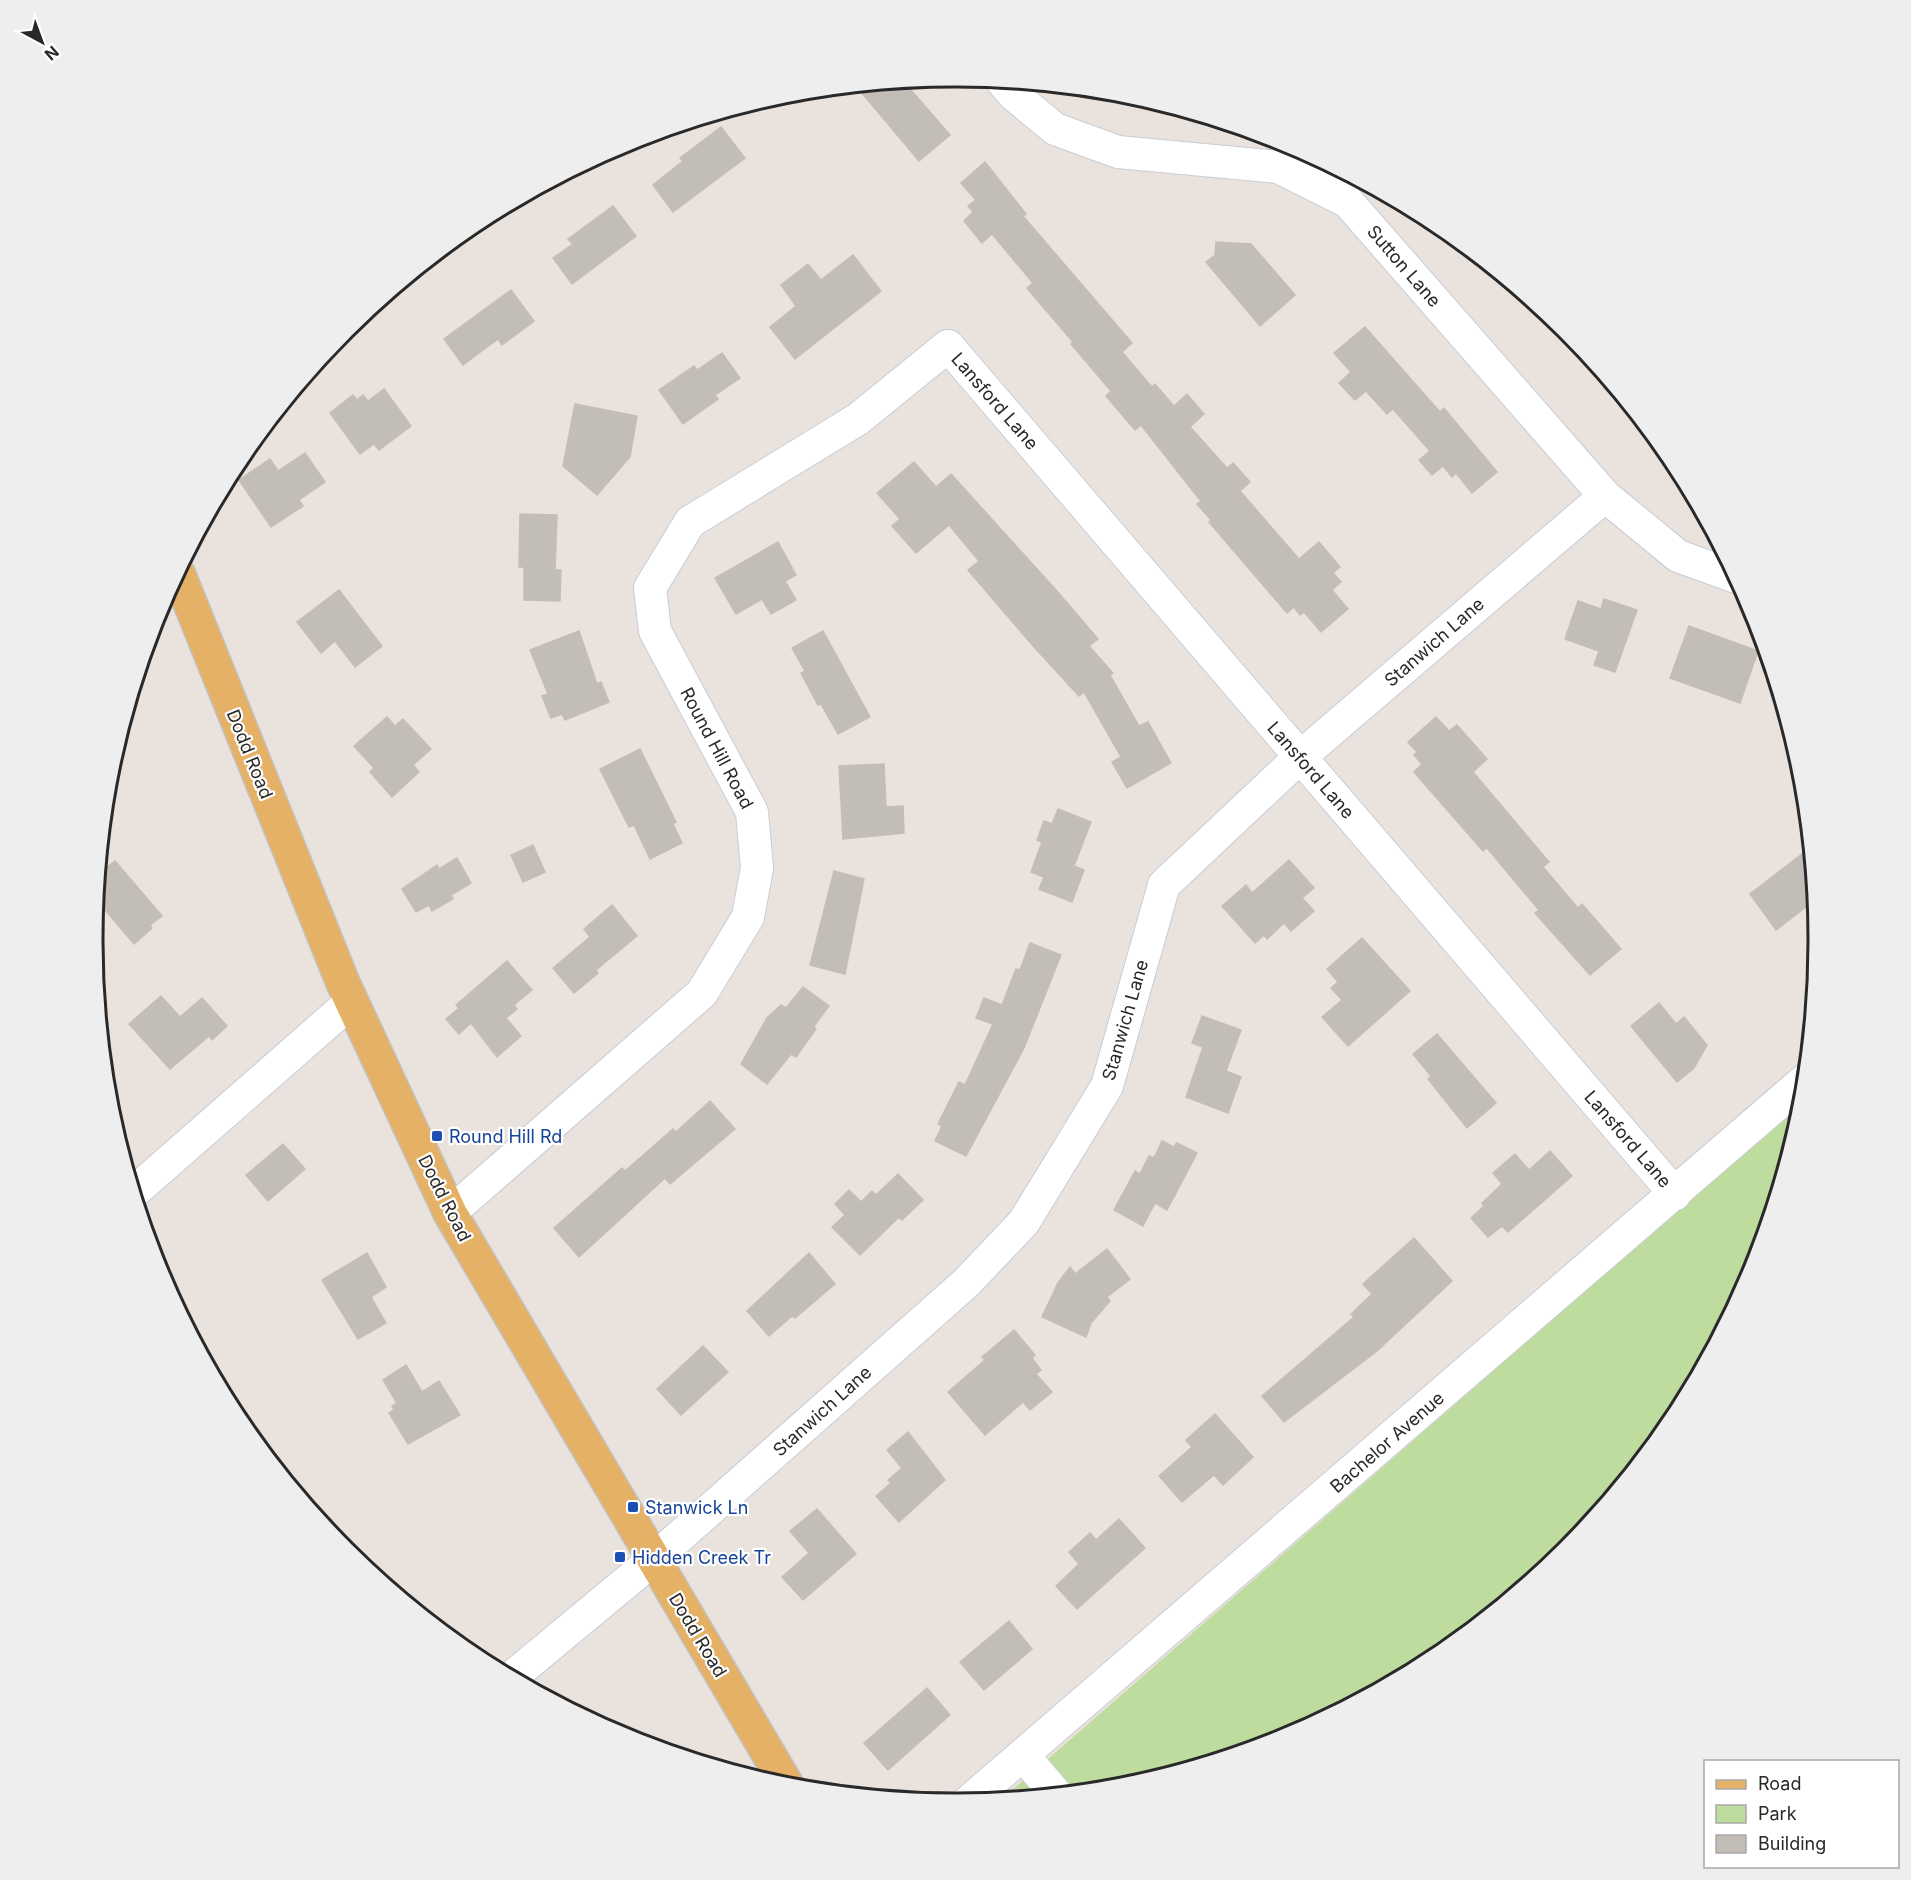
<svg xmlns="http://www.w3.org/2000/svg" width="1911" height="1880" font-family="Inter,sans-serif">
<rect width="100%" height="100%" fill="#eae2dc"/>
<path fill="#bedc9d" d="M 1803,1101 L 1753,1271 L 1673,1420 L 1566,1551 L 1435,1658 L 1286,1738 L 1124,1787 L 1002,1799 Z"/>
<g fill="#c3bdb8" stroke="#c5bdb6" stroke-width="1.5">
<path d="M 904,82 L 950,135 L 919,161 L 856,86 Z"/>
<path d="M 721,127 L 745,158 L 673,212 L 653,185 L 683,161 L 680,158 Z"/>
<path d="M 985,162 L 1026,214 L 1023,216 L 1132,343 L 1122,352 L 1152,387 L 1155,384 L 1174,406 L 1187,394 L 1204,414 L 1190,427 L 1227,468 L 1233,463 L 1250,482 L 1240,491 L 1299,559 L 1319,542 L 1340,567 L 1333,573 L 1341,582 L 1332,590 L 1348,609 L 1321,632 L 1304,612 L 1300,615 L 1294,607 L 1287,613 L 1209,522 L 1211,520 L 1197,504 L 1201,501 L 1196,495 L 1141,425 L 1135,430 L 1106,396 L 1111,391 L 1071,344 L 1073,342 L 1027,288 L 1033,283 L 992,234 L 982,243 L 964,221 L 973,212 L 968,206 L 976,200 L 961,183 Z"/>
<path d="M 613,206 L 636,236 L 572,284 L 553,258 L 573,244 L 568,239 Z"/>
<path d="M 1216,242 L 1251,244 L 1295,295 L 1260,326 L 1206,262 L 1215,255 Z"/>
<path d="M 853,255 L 881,291 L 795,359 L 770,327 L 796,306 L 781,285 L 808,264 L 821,280 Z"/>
<path d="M 511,290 L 534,321 L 502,345 L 498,339 L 463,365 L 444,339 Z"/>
<path d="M 1365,327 L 1440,412 L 1444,408 L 1497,472 L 1472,493 L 1456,473 L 1452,477 L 1443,466 L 1432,475 L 1419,460 L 1430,451 L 1393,409 L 1387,414 L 1366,391 L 1355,400 L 1339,383 L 1351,372 L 1334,353 Z"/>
<path d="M 722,353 L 740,378 L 715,395 L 718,399 L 683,424 L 659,390 L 694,366 L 697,370 Z"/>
<path d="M 384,389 L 411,426 L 379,450 L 374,444 L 360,454 L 330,413 L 353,395 L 357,400 L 363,395 L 368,401 Z"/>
<path d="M 575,404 L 637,416 L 630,457 L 597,495 L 563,466 Z"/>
<path d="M 305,453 L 325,482 L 299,500 L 303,506 L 271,527 L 239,480 L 270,459 L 278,471 Z"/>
<path d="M 914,462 L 936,487 L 951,474 L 1056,590 L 1098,639 L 1089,646 L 1113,673 L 1110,675 L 1139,726 L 1148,722 L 1171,763 L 1127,788 L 1112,762 L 1121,757 L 1084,692 L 1079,696 L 1034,647 L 968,570 L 979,561 L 949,525 L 916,553 L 892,526 L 900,519 L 877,493 Z"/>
<path d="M 520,514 L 557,515 L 555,570 L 561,570 L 560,601 L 524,600 L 524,567 L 519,567 Z"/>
<path d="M 778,542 L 796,575 L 785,581 L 796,600 L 771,614 L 762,599 L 736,614 L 715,578 Z"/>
<path d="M 339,590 L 382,646 L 355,667 L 335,641 L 321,653 L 297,622 Z"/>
<path d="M 1604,599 L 1637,610 L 1615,672 L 1594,665 L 1599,651 L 1565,639 L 1578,601 L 1601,609 Z"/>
<path d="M 1689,626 L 1758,651 L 1740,703 L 1670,678 Z"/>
<path d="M 579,631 L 597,684 L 601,682 L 609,702 L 565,720 L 562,714 L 551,718 L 542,696 L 548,694 L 530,650 Z"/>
<path d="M 823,631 L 870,717 L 838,734 L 821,704 L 818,705 L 801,673 L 805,671 L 792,648 Z"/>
<path d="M 387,717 L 395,726 L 403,719 L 431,749 L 413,765 L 419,772 L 392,797 L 370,772 L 374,768 L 354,746 Z"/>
<path d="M 1436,717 L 1449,731 L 1457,725 L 1487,759 L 1473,772 L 1549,862 L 1543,867 L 1578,908 L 1582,904 L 1621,949 L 1590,975 L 1535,913 L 1539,910 L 1487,848 L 1483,851 L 1414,772 L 1422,764 L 1414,755 L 1417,752 L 1408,742 Z"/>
<path d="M 640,749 L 676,822 L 673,824 L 682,843 L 650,859 L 634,825 L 629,827 L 600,769 Z"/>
<path d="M 884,764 L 886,807 L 903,806 L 904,833 L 843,839 L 839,766 Z"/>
<path d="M 1058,809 L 1091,822 L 1074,866 L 1084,870 L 1072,902 L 1039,889 L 1044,877 L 1031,872 L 1042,842 L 1037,840 L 1044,821 L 1052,824 Z"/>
<path d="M 533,845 L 545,872 L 523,882 L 511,855 Z"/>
<path d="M 1810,848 L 1814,893 L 1804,901 L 1807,906 L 1776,930 L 1750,894 Z"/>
<path d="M 457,858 L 471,883 L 451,895 L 453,899 L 432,911 L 429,905 L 416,912 L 402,889 L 437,865 L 439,869 Z"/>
<path d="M 1289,860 L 1314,888 L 1302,898 L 1314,911 L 1291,931 L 1284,923 L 1267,939 L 1264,935 L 1255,943 L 1222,906 L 1246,885 L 1252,893 Z"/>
<path d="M 115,861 L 162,916 L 150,925 L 152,928 L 134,944 L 96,899 L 98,874 Z"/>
<path d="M 834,871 L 864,879 L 845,974 L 810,965 Z"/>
<path d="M 612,905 L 637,936 L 596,970 L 598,973 L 574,993 L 553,968 L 590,937 L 584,929 Z"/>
<path d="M 1362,938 L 1410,991 L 1348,1046 L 1322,1017 L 1342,1000 L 1331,988 L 1338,982 L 1327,969 Z"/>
<path d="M 1030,943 L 1061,955 L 1024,1048 L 966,1156 L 935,1141 L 942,1126 L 938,1124 L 959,1082 L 965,1085 L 993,1024 L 976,1018 L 984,998 L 1002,1005 L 1016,969 L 1020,970 Z"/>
<path d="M 507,961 L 532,990 L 514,1005 L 517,1009 L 506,1018 L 521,1036 L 497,1057 L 471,1023 L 459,1034 L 446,1019 L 459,1008 L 456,1005 Z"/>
<path d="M 803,987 L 829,1006 L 814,1026 L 816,1029 L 796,1057 L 791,1054 L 767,1084 L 741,1064 L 767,1018 L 781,1005 L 786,1008 Z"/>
<path d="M 161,996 L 180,1017 L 202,998 L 227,1026 L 212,1040 L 209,1036 L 170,1069 L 129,1024 Z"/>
<path d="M 1659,1003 L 1676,1024 L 1684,1017 L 1707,1045 L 1694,1068 L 1677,1082 L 1631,1026 Z"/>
<path d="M 1202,1016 L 1241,1030 L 1226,1071 L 1241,1077 L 1228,1113 L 1186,1097 L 1203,1047 L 1192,1043 Z"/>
<path d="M 1437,1034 L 1496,1103 L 1467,1128 L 1428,1079 L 1431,1076 L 1413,1054 Z"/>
<path d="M 710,1101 L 735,1129 L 670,1184 L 665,1178 L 579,1257 L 554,1228 L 622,1168 L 625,1171 L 673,1129 L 676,1132 Z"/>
<path d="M 1162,1141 L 1174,1147 L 1177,1143 L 1197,1153 L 1167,1210 L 1155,1203 L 1143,1226 L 1114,1210 L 1135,1171 L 1140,1174 L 1149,1156 L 1154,1158 Z"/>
<path d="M 283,1144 L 305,1169 L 268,1201 L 246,1175 Z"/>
<path d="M 1550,1151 L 1572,1176 L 1508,1232 L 1502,1226 L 1488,1237 L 1471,1218 L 1484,1206 L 1482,1203 L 1502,1184 L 1493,1173 L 1515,1154 L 1529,1170 Z"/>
<path d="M 898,1174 L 923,1200 L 902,1220 L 899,1217 L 860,1255 L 832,1227 L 845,1215 L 835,1204 L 849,1190 L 861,1202 L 872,1191 L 876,1195 Z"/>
<path d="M 1414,1238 L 1452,1281 L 1377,1351 L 1284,1422 L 1262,1396 L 1354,1317 L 1351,1314 L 1372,1294 L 1363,1284 Z"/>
<path d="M 1107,1249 L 1130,1279 L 1107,1297 L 1110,1301 L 1091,1323 L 1086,1337 L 1042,1317 L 1058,1283 L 1070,1267 L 1075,1274 Z"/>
<path d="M 367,1253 L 386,1287 L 371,1297 L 386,1323 L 358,1339 L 322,1280 Z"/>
<path d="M 809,1253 L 835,1284 L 795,1318 L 792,1316 L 769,1336 L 747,1311 Z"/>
<path d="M 1014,1330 L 1035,1355 L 1032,1358 L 1041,1370 L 1036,1374 L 1052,1392 L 1030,1410 L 1023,1402 L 985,1435 L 948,1392 L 985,1360 L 982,1357 Z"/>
<path d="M 703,1346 L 728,1372 L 681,1415 L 657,1389 Z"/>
<path d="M 406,1365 L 422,1392 L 439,1381 L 460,1415 L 408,1444 L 389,1413 L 394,1410 L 392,1406 L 397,1403 L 383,1380 Z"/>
<path d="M 1215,1414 L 1253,1457 L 1223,1485 L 1214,1475 L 1182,1502 L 1159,1476 L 1192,1447 L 1186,1440 Z"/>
<path d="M 908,1432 L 945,1480 L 899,1522 L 876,1496 L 891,1483 L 888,1480 L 902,1468 L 887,1450 Z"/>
<path d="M 817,1509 L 856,1554 L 803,1600 L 782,1577 L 809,1553 L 790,1531 Z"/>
<path d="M 1119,1519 L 1145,1548 L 1077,1609 L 1056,1586 L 1079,1564 L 1069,1552 L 1090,1533 L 1096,1540 Z"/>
<path d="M 1009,1621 L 1032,1649 L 984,1690 L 960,1662 Z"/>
<path d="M 927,1688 L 950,1715 L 888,1770 L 864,1743 Z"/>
</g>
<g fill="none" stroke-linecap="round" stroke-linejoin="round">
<defs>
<g id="minor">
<path d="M 1002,81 L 1014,95 L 1055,129 L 1118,152 L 1278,167 L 1348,202 L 1605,496 L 1678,556 L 1736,577"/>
<path d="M 134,1192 L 351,1002"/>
<path d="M 450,1213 L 702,993 L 748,917 L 757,868 L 752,812 L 655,631 L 650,588 L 690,522 L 858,419 L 948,346 L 1675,1194"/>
<path d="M 512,1677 L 653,1560 L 966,1283 L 1024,1222 L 1107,1086 L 1164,885 L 1300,757 L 1605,496"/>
<path d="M 1023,1755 L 1056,1794"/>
<path d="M 968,1802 L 1805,1080"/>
</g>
<path id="major" d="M 178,573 L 343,983 L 450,1213 L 788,1787"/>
</defs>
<use href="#minor" stroke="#c8cdd6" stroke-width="34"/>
<use href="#major" stroke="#c3c3c3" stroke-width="36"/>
<use href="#minor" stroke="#fff" stroke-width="32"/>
<use href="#major" stroke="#e4b167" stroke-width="33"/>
</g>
<g fill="#1a4fb4" stroke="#fff" stroke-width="2">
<rect x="431" y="1130" width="12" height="12" rx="3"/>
<rect x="627" y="1501" width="12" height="12" rx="3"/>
<rect x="614" y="1551" width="12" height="12" rx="3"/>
</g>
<g text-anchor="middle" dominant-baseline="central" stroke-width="4.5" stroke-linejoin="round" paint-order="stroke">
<g font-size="18" fill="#292929" stroke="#fff">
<text transform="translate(1404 266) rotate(49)">Sutton Lane</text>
<text transform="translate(995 401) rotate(49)">Lansford Lane</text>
<text transform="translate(1434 642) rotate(-41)">Stanwich Lane</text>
<text transform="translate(717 748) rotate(62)">Round Hill Road</text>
<text transform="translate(250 754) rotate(68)">Dodd Road</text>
<text transform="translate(1311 770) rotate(49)">Lansford Lane</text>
<text transform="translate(1125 1020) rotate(-74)">Stanwich Lane</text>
<text transform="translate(1628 1139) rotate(49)">Lansford Lane</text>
<text transform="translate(445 1198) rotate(63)">Dodd Road</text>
<text transform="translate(822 1411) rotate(-42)">Stanwich Lane</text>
<text transform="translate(1387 1442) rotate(-41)">Bachelor Avenue</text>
<text transform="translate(698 1635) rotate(59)">Dodd Road</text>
</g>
<g font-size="18" fill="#164399" stroke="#fff" text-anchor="start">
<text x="449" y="1136">Round Hill Rd</text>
<text x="645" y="1507">Stanwick Ln</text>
<text x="632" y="1557">Hidden Creek Tr</text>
</g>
</g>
<path d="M0 0H1911V1880H0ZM955 87H956A852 852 0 0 1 1808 939V941A852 852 0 0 1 956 1793H955A852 852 0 0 1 103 941V939A852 852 0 0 1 955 87Z" fill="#eee" fill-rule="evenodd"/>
<path fill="none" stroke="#292929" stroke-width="3" d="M955 87H956A852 852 0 0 1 1808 939V941A852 852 0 0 1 956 1793H955A852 852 0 0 1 103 941V939A852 852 0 0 1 955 87Z"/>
<rect x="1704" y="1760" width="195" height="108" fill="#ffffff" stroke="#a9a9a9" stroke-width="1.5"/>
<rect x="1716" y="1780" width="30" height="9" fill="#e4b167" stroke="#a9a9a9" stroke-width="1.5"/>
<text x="1758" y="1790" font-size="18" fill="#292929">Road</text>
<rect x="1716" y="1805" width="30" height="18" fill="#bedc9d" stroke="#a9a9a9" stroke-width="1.5"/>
<text x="1758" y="1820" font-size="18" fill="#292929">Park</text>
<rect x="1716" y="1835" width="30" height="18" fill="#c3bdb8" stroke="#a9a9a9" stroke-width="1.5"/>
<text x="1758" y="1850" font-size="18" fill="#292929">Building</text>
<g transform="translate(42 42) rotate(139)" stroke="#ffffff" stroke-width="4.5" paint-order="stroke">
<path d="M0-4.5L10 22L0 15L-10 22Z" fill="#292929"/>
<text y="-9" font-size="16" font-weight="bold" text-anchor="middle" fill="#292929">N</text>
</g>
</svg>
